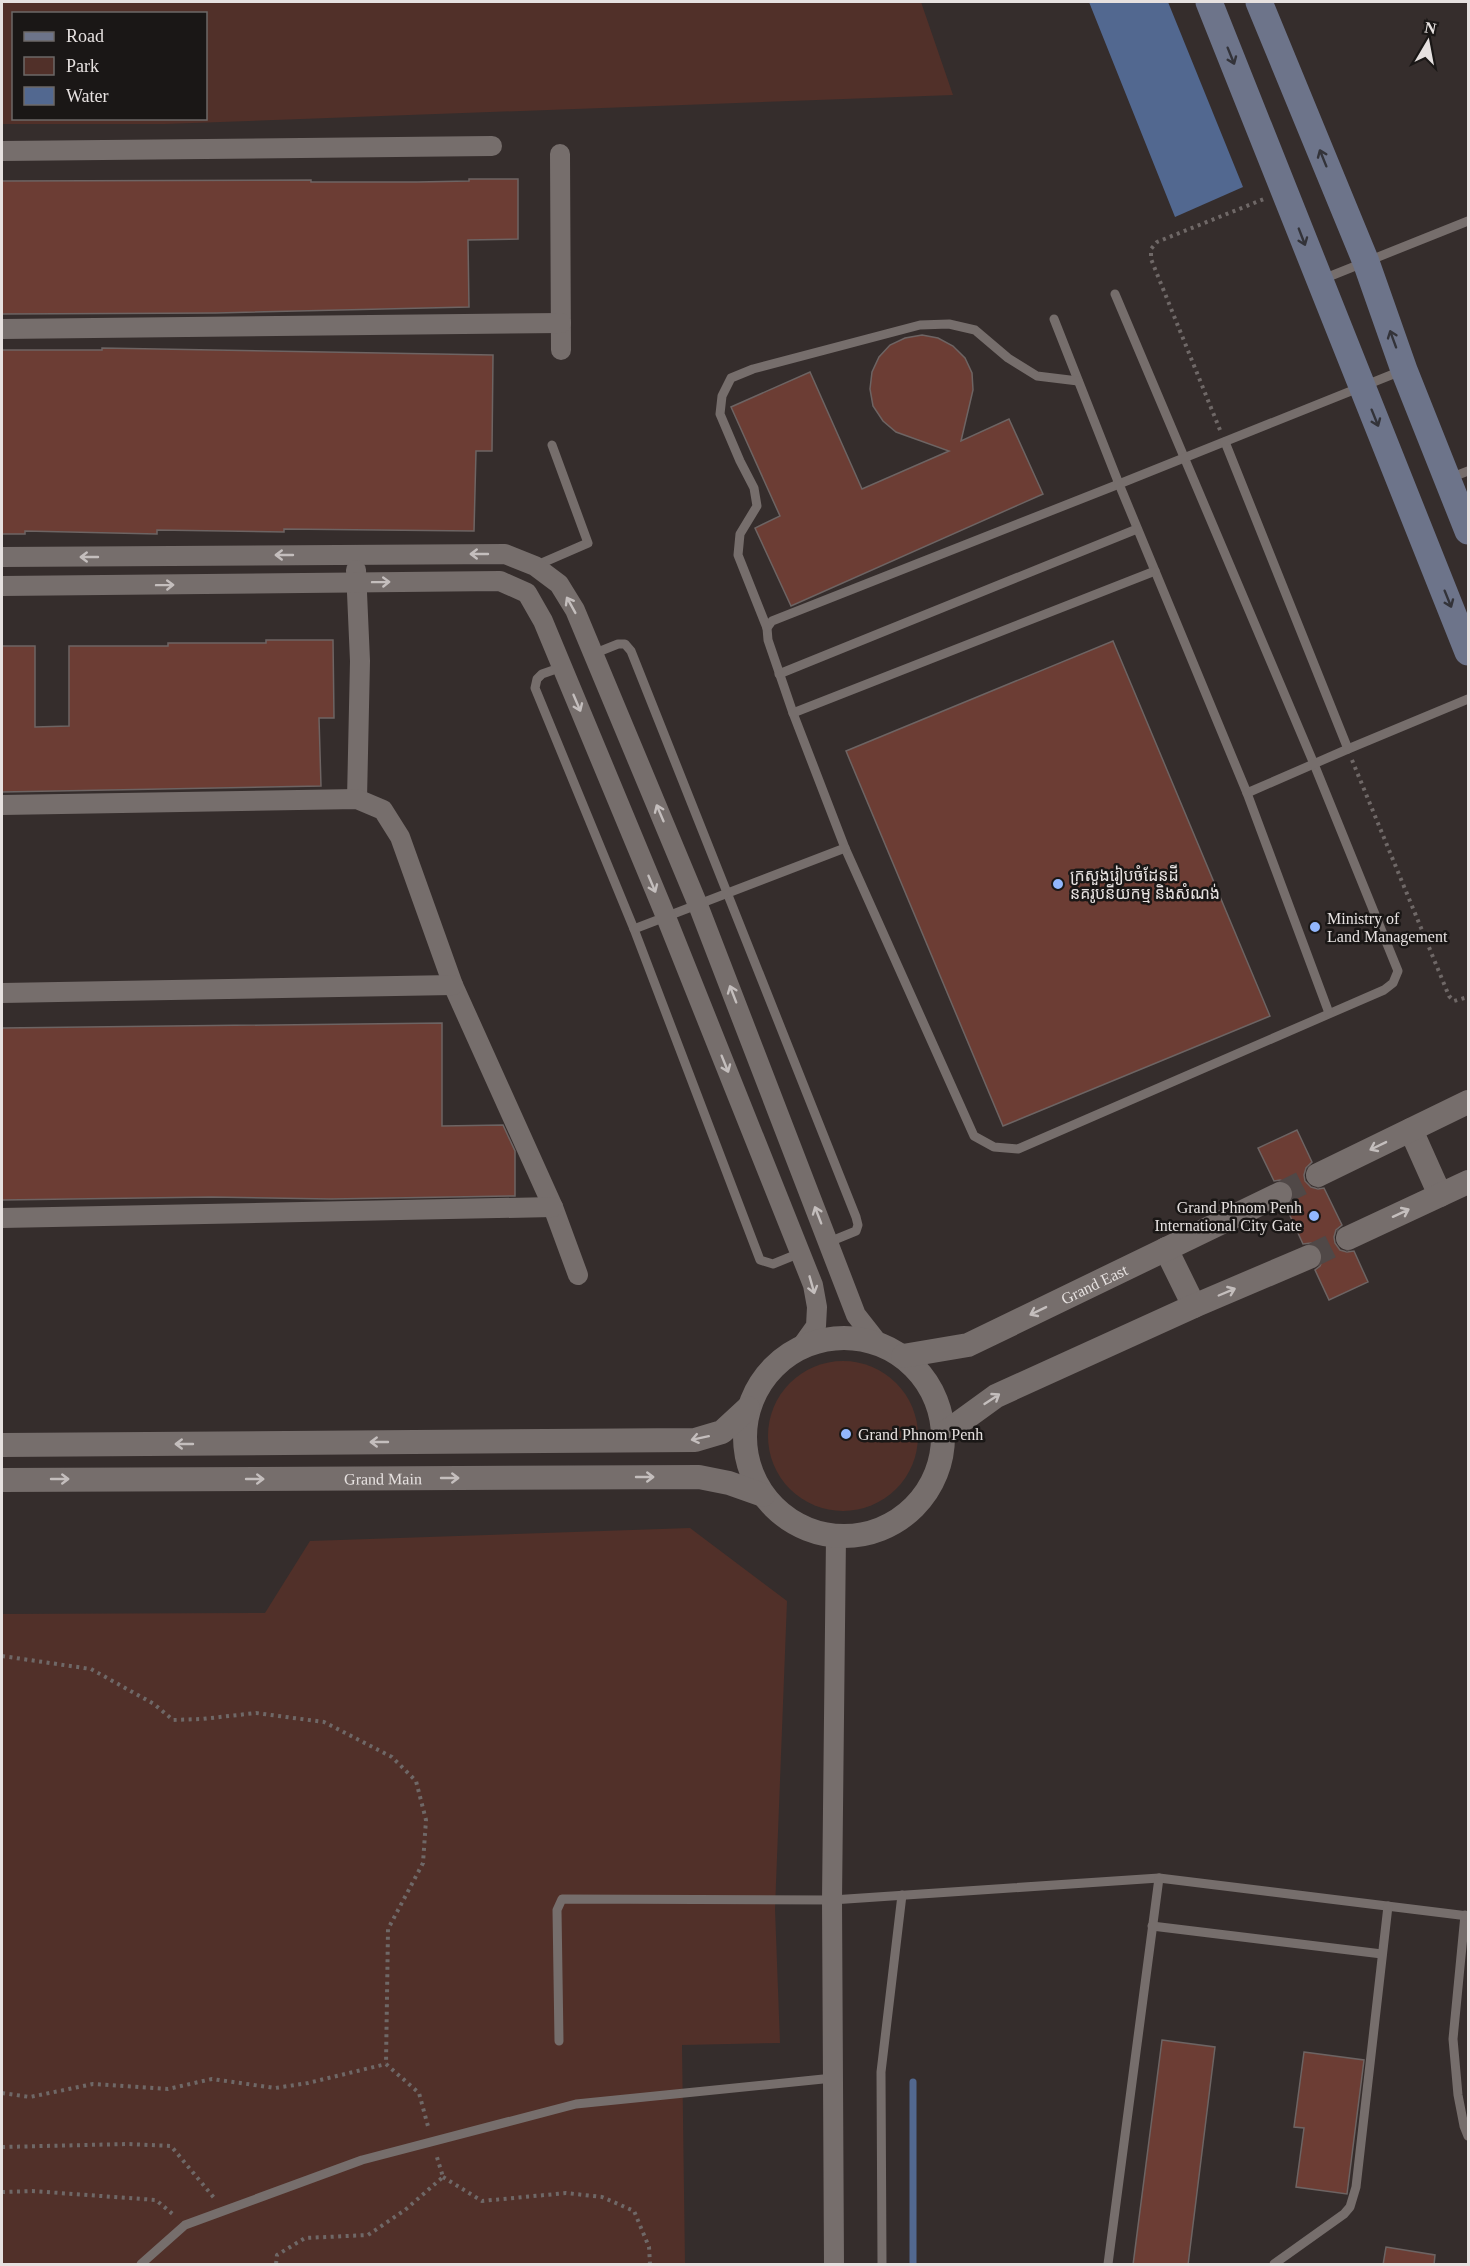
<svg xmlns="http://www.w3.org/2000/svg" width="1470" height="2266" font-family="'Times New Roman','Noto Sans Khmer',serif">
<rect width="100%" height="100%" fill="#352d2c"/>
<g fill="#513029" fill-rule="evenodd">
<path d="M 2,2 L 921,2 L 953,95 L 165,124 L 2,124 ZM 14,14 L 206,14 L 206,118 L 14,118 Z"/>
<circle cx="843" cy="1436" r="75"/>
<path d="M 690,1528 L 787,1601 L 775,1909 L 780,2043 L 682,2045 L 685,2264 L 2,2264 L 2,1614 L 265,1613 L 310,1541 Z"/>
</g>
<path fill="#526890" d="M 1089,2 L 1168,2 L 1243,187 L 1175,217 Z"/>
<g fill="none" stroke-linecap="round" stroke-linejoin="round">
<path stroke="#526890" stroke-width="7" d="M 913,2264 L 913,2082"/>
</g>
<g fill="#6c3d34" stroke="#6d6463" stroke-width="1.5">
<path d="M 469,179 L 518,179 L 518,239 L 468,240 L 469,307 L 216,313 L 2,314 L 2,181 L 311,180 L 311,182 L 417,182 L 469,181 Z"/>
<path d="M 922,335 L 938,338 L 953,346 L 965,358 L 972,373 L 973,390 L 961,441 L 1009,419 L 1043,494 L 791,606 L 755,528 L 780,516 L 731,407 L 810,372 L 862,489 L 949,451 L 896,432 L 883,421 L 873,406 L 870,389 L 872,372 L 879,357 L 890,345 L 905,338 Z"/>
<path d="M 102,348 L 493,355 L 492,451 L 476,451 L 474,531 L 284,529 L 284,532 L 157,530 L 157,534 L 25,531 L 25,534 L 2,534 L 2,350 L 102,350 Z"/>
<path d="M 266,640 L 333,640 L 334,718 L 319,718 L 321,786 L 2,792 L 2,646 L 35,646 L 35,727 L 69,726 L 69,646 L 168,646 L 168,643 L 266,643 Z"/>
<path d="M 1113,641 L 1270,1016 L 1003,1126 L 846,751 Z"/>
<path d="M 442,1023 L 442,1126 L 503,1125 L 515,1151 L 515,1196 L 331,1199 L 212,1197 L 2,1200 L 2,1028 Z"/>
<path d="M 1297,1130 L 1312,1162 L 1306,1168 L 1304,1175 L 1305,1181 L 1311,1187 L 1318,1189 L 1324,1188 L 1342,1225 L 1336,1230 L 1334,1237 L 1335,1243 L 1340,1250 L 1347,1252 L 1354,1251 L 1368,1282 L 1329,1300 L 1315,1270 L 1320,1266 L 1323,1259 L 1322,1251 L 1317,1245 L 1311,1243 L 1303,1244 L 1286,1207 L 1292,1201 L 1294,1194 L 1293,1188 L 1287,1182 L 1280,1180 L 1274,1181 L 1258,1148 Z"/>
<path d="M 1162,2040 L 1215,2047 L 1188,2265 L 1133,2265 Z"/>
<path d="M 1304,2052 L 1364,2060 L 1347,2194 L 1296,2187 L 1304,2128 L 1294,2127 Z"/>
<path d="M 1386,2247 L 1435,2255 L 1434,2265 L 1383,2265 Z"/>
</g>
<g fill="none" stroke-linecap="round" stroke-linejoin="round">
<g stroke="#504847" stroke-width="24" stroke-dasharray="24 12" stroke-linecap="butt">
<path d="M 1280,1194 L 1318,1175"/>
<path d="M 1309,1257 L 1348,1238"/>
</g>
<g stroke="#6f6867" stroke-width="4" stroke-dasharray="3 4.5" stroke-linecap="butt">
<path d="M 1220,430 L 1151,259 L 1151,249 L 1157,242 L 1264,199"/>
<path d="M 1352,760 L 1449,996 L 1454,1001 L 1468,997"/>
<path d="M 2,1656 L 91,1669 L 154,1704 L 173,1720 L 202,1719 L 256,1713 L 324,1722 L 392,1757 L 416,1781 L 426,1820 L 423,1863 L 388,1929 L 386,2064"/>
<path d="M 386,2064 L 419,2093 L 429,2130"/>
<path d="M 2,2093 L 30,2097 L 93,2084 L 168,2089 L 212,2079 L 275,2088 L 308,2083 L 386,2064"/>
<path d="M 2,2147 L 128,2144 L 171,2146 L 215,2199"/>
<path d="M 443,2177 L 482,2201 L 566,2193 L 602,2197 L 634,2211 L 649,2247 L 650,2264"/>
<path d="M 2,2192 L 32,2191 L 156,2200 L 175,2216"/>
<path d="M 276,2264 L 277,2255 L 305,2238 L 368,2235 L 405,2210 L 443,2177 L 436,2154"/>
</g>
<g stroke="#766e6c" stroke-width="9">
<path d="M 1323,279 L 1468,221"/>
<path d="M 1054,319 L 1119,484 L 772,621 L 767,628 L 768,640 L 793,713 L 845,848 L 974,1136 L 994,1147 L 1018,1149 L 1384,990 L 1393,983 L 1398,971 L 1314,764 L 1115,294"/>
<path d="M 1401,371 L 1119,484 L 1247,793 L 1348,749 L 1468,699"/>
<path d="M 1225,442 L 1348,749"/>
<path d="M 1450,478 L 1468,471"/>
<path d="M 535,566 L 588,543 L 552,445"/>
<path d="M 767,628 L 738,555 L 740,534 L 757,506 L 754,488 L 740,461 L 720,414 L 722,396 L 731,378 L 753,369 L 920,325 L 949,324 L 975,330 L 1008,358 L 1037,376 L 1078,381"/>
<path d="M 593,654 L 618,644 L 625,644 L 631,651 L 856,1217 L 858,1225 L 856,1231 L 829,1242"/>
<path d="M 562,667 L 542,674 L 537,679 L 535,688 L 634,929 L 760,1260 L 773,1264 L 800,1253"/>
<path d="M 779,674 L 1137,529"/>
<path d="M 793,713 L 1155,571"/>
<path d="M 1247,793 L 1329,1013"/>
<path d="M 634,929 L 845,848"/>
<path d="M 1465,1915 L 1453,2039 L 1458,2095 L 1464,2126 L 1468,2136"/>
<path d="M 1152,1926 L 1382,1954"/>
<path d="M 559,2041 L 557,1910 L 562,1899 L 832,1900 L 1159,1878 L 1468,1916"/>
<path d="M 141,2264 L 185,2225 L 362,2160 L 576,2104 L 833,2078"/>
<path d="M 882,2264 L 881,2072 L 902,1895"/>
<path d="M 1108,2264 L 1159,1878"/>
<path d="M 1274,2264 L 1344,2214 L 1350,2207 L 1356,2187 L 1388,1906"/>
</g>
<g stroke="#766e6c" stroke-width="20">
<path d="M 2,151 L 492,146"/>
<path d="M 560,154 L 561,350"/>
<path d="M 2,329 L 561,323"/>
<path d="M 2,557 L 505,554 L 535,566 L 559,584 L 575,610 L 698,905 L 856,1315 L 878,1343"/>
<path d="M 356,570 L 360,661 L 357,799"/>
<path d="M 2,586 L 500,581 L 527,593 L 543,621 L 666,917 L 813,1285 L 817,1307 L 816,1326 L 801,1347"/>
<path d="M 2,805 L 357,799 L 383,810 L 400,837 L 453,985 L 553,1207 L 578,1275"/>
<path d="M 2,993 L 453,985"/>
<path d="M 2,1218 L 553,1207"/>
<path d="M 834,2264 L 832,1900 L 836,1536"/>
</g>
<g stroke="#766e6c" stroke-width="24">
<path d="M 1411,1130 L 1440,1195"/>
<path d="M 1318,1175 L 1468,1102"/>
<path d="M 1348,1238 L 1468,1182"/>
<path d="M 1166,1249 L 1194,1306"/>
<circle cx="844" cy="1437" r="99"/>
<path id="s1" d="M 903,1356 L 968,1345 L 1280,1194"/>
<path d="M 945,1433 L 996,1396 L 1194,1306 L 1309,1257"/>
<path d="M 2,1445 L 695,1440 L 722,1432 L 748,1408"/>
<path id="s2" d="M 2,1480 L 699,1477 L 729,1483 L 763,1495"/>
</g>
<g stroke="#6d748a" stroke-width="27">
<path d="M 1209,2 L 1468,652"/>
<path d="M 1259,2 L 1366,262 L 1404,370 L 1468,531"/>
</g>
</g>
<defs><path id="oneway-shaft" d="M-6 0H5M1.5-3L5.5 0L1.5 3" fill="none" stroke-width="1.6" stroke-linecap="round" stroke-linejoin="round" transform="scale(1.5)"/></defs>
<g stroke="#333339">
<use href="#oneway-shaft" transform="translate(1231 56) rotate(68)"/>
<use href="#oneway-shaft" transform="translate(1323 158) rotate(-112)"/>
<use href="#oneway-shaft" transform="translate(1302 237) rotate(69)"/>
<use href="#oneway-shaft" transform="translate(1393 339) rotate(-110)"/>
<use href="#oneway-shaft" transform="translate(1375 418) rotate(68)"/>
<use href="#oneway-shaft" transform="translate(1448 599) rotate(68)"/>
</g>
<g stroke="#c4bebd">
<use href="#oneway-shaft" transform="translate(479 554) rotate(180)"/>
<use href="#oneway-shaft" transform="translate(284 555) rotate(180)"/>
<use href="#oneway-shaft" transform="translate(89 557) rotate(180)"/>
<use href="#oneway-shaft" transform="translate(381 582) rotate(-1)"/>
<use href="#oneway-shaft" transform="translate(165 585) rotate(-1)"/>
<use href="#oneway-shaft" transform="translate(571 605) rotate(-119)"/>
<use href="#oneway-shaft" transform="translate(577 703) rotate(67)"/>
<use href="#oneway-shaft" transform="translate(660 813) rotate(-113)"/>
<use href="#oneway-shaft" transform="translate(652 884) rotate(67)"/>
<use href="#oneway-shaft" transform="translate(733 994) rotate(-111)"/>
<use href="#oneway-shaft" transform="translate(725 1064) rotate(68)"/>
<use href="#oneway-shaft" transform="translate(1378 1146) rotate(154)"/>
<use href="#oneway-shaft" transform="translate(1401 1213) rotate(-25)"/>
<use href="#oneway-shaft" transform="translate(818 1215) rotate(-111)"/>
<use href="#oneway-shaft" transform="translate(812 1285) rotate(74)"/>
<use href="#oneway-shaft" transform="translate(1227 1292) rotate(-23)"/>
<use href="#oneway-shaft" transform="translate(1038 1311) rotate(154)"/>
<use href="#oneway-shaft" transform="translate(992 1399) rotate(-33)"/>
<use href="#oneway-shaft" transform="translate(700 1438) rotate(168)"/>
<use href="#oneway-shaft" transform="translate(379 1442) rotate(180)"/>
<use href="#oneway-shaft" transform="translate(184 1444) rotate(180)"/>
<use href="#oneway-shaft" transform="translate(645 1477)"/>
<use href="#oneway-shaft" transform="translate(450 1478)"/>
<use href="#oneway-shaft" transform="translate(60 1479)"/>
<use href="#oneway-shaft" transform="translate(255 1479)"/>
</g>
<g fill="#92b7fd" stroke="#1a1716" stroke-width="2">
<circle cx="1058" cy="884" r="6"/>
<circle cx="1315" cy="927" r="6"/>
<circle cx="1314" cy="1216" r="6"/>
<circle cx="846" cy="1434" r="6"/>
</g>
<g text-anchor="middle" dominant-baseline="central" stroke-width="5" stroke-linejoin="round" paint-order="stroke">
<g font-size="16" fill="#e6e1e0" stroke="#1a1716" text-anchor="start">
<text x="1070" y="875">ក្រសួងរៀបចំដែនដី<tspan x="1070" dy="18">នគរូបនីយកម្ម និងសំណង់</tspan></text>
<text x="1327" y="918">Ministry of<tspan x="1327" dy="18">Land Management</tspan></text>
<text x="1302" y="1207" text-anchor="end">Grand Phnom Penh<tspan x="1302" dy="18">International City Gate</tspan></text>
<text x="858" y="1434">Grand Phnom Penh</text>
</g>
<g font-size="16" fill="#e6e1e0" stroke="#1a1716">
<text stroke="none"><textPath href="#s1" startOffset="206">Grand East</textPath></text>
<text stroke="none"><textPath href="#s2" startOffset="381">Grand Main</textPath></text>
</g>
</g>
<rect width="1470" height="2266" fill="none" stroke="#e6e1e0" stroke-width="6"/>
<rect x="12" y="12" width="195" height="108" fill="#1a1716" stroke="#6c6867" stroke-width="1.5"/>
<rect x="24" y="32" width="30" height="9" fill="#6d748a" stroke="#6c6867" stroke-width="1.5"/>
<text x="66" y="42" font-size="18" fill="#e6e1e0">Road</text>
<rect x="24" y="57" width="30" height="18" fill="#513029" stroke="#6c6867" stroke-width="1.5"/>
<text x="66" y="72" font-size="18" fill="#e6e1e0">Park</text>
<rect x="24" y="87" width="30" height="18" fill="#526890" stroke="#6c6867" stroke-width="1.5"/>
<text x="66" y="102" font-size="18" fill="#e6e1e0">Water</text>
<g transform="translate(1428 42) rotate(10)" stroke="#1a1716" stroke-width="4.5" paint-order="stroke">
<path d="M0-4.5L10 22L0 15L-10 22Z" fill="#e6e1e0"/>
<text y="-9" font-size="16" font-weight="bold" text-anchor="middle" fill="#e6e1e0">N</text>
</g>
</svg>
